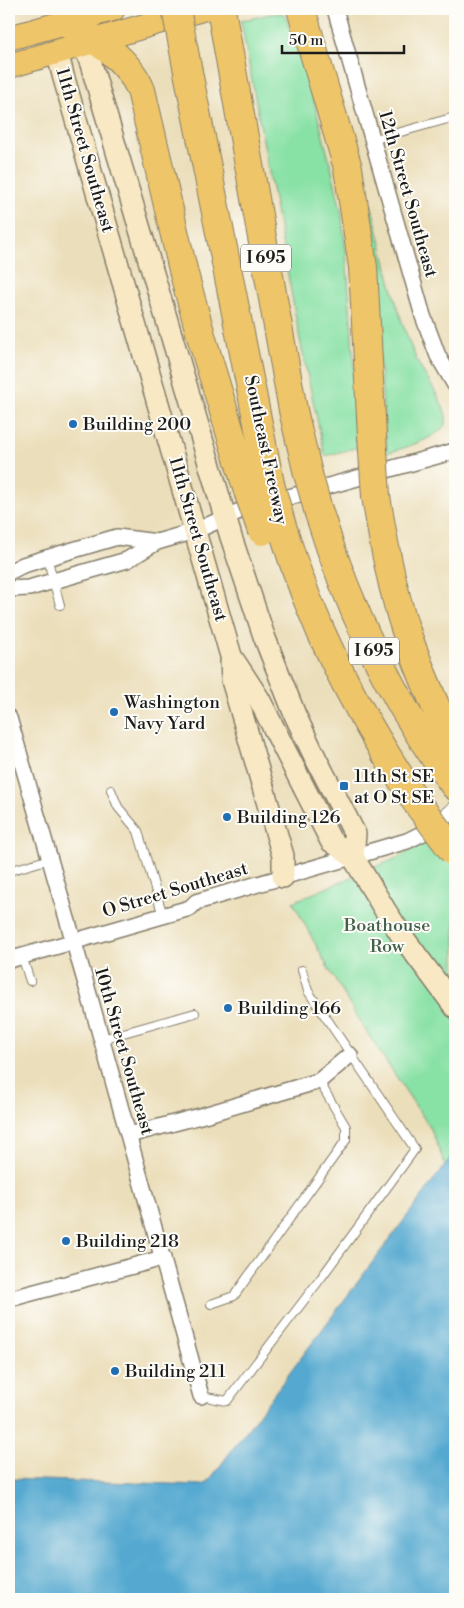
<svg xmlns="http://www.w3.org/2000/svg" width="464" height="1608" font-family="'Libre Bodoni',serif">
<rect width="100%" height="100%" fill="#fdfcf7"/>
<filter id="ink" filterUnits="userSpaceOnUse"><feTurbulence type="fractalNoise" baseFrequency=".02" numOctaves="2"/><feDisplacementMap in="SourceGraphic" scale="10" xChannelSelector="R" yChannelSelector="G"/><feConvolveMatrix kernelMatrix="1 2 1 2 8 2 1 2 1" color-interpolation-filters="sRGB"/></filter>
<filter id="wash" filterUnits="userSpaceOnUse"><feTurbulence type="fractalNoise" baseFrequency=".0096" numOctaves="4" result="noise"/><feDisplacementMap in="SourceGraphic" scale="20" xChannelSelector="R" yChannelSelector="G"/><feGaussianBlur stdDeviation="1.12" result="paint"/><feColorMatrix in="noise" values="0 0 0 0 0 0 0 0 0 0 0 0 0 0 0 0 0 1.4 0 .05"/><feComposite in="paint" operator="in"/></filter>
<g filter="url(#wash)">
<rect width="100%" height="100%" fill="#ebdeba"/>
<g fill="#88e1a5" stroke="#527e60">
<path d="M 282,13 L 286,17 L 289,28 L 297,36 L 332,171 L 341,210 L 346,251 L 353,350 L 359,447 L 325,456 L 301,345 L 241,21 L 270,14 Z"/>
<path d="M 366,202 L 368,202 L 371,204 C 385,257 395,312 417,361 C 424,376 449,408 446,422 C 443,437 401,449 387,453 Z"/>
<path d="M 455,827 L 455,1156 L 452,1157 L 445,1165 L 431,1129 L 364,1028 L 326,964 L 293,902 L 397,858 Z"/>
</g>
<path fill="#54a9d0" stroke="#386276" d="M 452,1156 L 455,1156 L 455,1599 L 9,1599 L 9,1479 L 203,1485 L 208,1482 Z"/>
</g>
<g filter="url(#ink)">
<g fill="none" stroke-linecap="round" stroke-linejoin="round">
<defs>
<g id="lane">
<path d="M 372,140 L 455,117"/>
<path d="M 47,557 L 60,605"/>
<path d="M 111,790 L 118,807 L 138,831 L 163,916"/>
<path d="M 9,871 L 50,859"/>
<path d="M 22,956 L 30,981"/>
<path d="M 102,1039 L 195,1013"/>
<path d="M 211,1304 L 234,1296 L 346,1140 L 346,1127 L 319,1081"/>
<path d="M 201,1396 L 227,1401 L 321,1278 L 415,1149 L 308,991 L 302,970"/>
</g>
<g id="street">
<path d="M 335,9 L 423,316 L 438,356 L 455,385"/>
<path d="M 9,572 L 23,565 L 117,537 L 157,542"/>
<path d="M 9,589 L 29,588 L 127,560 L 157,542 L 195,531 L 242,510 L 455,451"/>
<path d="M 9,718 L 90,998 L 201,1396"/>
<path d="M 9,960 L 190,908 L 196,902 L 407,841 L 433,828 L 455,809"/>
<path d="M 129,1135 L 204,1115 L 319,1081 L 350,1055"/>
<path d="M 9,1299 L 163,1258"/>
</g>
<g id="secondary">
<path d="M 83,43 L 91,64 L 231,537 L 264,636 L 295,715 L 316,759 L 355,834 L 353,857"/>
<path d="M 57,51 L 63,75 L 231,656 L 259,699 L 331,841 L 353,857 L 385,910 L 402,936 L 455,1007"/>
<path d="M 231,661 L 232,680 L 283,856 L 283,877"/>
</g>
<g id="primary">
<path d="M 9,38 L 113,9"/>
<path d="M 9,66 L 202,9"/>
</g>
<g id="highway">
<path d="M 221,9 L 293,410 L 308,474"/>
<path d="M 301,9 L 348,168 L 363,267 L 372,436"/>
<path d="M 65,22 C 95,39 127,57 141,90 L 184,274 L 202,339 L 248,491"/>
<path d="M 188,72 L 270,484"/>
<path d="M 376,496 C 383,541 391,585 405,628 C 419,670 438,711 455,753"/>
<path d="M 319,513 C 349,610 394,704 455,786"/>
<path d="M 281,523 C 311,626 358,715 417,803"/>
</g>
</defs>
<use href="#lane" stroke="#847d6b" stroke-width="10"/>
<use href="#street" stroke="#847d6b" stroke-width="18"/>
<use href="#secondary" stroke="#847d6b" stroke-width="24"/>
<use href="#primary" stroke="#847d6b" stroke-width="26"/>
<use href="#highway" stroke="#847d6b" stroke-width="30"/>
<use href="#lane" stroke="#fff" stroke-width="8"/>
<use href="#street" stroke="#fff" stroke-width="15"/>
<use href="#secondary" stroke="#f8e8c3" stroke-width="21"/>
<use href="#primary" stroke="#eec569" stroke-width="24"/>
<use href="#highway" stroke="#eec569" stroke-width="28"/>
<defs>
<g id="highway-bridge">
<path d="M 176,9 L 188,72"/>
<path d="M 372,436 L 376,496"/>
<path d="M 308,474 L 319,513"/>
<path d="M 270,484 L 281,523"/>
<path d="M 248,491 L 262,531"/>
<path d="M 417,803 L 454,852"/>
</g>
</defs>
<use href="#highway-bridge" stroke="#847d6b" stroke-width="30" stroke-linecap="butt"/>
<use href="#highway-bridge" stroke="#eec569" stroke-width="28"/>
</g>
</g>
<g fill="#1f6fb2" stroke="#fdfcf7" stroke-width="2">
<circle cx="73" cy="424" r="5"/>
<circle cx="114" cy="712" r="5"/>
<rect x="339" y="781" width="10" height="10" rx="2.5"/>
<circle cx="227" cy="817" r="5"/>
<circle cx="228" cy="1008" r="5"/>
<circle cx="66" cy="1241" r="5"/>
<circle cx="115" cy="1371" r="5"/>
</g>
<g text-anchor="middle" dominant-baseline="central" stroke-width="4" stroke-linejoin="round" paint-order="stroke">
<g fill="#fdfcf7" stroke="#605f5e" stroke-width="1">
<rect x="241" y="244.5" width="50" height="27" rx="4"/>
<rect x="349" y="637.5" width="50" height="27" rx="4"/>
</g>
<g font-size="16" font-weight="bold" fill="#1c1c1c">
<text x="266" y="258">I 695</text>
<text x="374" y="651">I 695</text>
</g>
<g font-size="18" fill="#1c1c1c" stroke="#fdfcf7">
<text transform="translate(85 150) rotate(74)">11th Street Southeast</text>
<text transform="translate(408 194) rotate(74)">12th Street Southeast</text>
<text transform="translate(266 450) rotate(78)">Southeast Freeway</text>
<text transform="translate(198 539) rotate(74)">11th Street Southeast</text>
<text transform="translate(175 890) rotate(-17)">O Street Southeast</text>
<text transform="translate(124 1051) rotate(74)">10th Street Southeast</text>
</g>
<g font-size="18" fill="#1c1c1c" stroke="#fdfcf7" text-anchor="start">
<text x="83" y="424">Building 200</text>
<text x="124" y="702">Washington<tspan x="124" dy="21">Navy Yard</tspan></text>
<text x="354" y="776">11th St SE<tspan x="354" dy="21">at O St SE</tspan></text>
<text x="237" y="817">Building 126</text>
<text x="238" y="1008">Building 166</text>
<text x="76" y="1241">Building 218</text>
<text x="125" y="1371">Building 211</text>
</g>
<g font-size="18" fill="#42614c" stroke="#fdfcf7">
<text x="387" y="925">Boathouse<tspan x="387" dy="21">Row</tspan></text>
</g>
</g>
<rect width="464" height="1608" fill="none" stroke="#fdfcf7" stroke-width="30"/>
<path d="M282 45v8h122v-8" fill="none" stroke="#1c1c1c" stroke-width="2.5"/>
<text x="289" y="45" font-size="15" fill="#1c1c1c" stroke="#fdfcf7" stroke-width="4" paint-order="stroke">50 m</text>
</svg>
